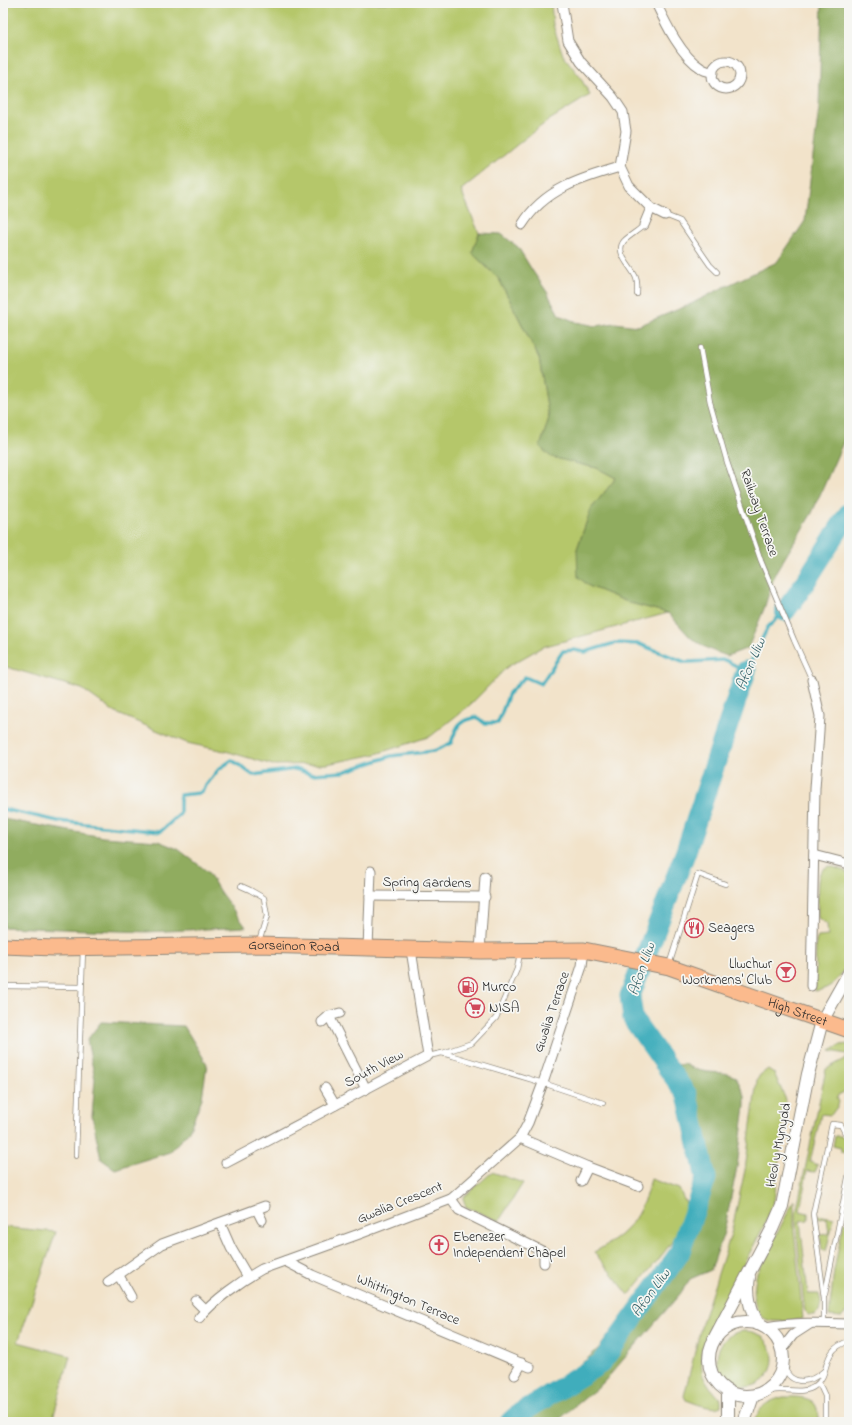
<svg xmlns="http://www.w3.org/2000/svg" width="852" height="1425" font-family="'Indie Flower',sans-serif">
<rect width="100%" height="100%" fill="#f6f6f2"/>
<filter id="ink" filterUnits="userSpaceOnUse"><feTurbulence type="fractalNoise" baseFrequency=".025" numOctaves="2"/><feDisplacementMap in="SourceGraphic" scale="8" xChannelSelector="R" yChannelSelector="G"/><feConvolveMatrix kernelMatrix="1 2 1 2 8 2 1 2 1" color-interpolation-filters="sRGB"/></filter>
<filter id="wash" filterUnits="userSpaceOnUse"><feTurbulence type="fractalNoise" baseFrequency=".012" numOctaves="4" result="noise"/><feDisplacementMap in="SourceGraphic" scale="16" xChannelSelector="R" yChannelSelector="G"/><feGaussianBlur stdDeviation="0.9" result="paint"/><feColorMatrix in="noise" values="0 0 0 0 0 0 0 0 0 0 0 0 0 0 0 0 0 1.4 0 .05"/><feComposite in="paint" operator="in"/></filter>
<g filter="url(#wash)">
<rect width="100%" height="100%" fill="#f2e3ca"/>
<g fill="#b5c76a" stroke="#70794a">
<path d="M 3,3 L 551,3 L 553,25 L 563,55 L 580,77 L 590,95 L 551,119 L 533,132 L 461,190 L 479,233 L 472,253 L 499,279 L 539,358 L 549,418 L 540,447 L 579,464 L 597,468 L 616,478 L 591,509 L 577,549 L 589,586 L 630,603 L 668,613 L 542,647 L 507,667 L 471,704 L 431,736 L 376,754 L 327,764 L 273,765 L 229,752 L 187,743 L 116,713 L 82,689 L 3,666 Z"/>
<path d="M 830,866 L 845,871 L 849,874 L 849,962 C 841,976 833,989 815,991 L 816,941 L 818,937 L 828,936 L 827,924 L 818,918 C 818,908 816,881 820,873 C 822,869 826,867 830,866 Z"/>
<path d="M 849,1044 L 849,1052 L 846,1054 L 830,1051 L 841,1045 Z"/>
<path d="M 849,1057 C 849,1066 851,1088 844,1092 C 842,1093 840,1094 838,1095 L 837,1098 L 839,1102 L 837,1107 L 831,1115 L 821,1114 L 810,1162 L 818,1165 L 815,1172 L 807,1171 L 800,1211 L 808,1213 L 808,1220 L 800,1221 L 808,1294 L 819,1294 L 821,1302 L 819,1311 L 814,1315 L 809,1315 L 805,1311 L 803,1296 L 796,1225 L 796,1213 L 826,1069 Z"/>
<path d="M 768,1069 L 774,1073 L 786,1100 L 774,1202 L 764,1226 L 720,1309 L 702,1349 L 701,1363 L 703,1376 L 710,1387 L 721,1400 L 721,1406 C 712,1411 695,1403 686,1400 L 684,1396 L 702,1323 L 731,1234 L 745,1170 L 757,1080 L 760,1075 Z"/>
<path d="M 835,1136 L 841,1136 C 846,1141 849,1147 849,1154 L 841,1152 L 841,1148 L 833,1146 Z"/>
<path d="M 492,1172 L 523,1183 L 499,1221 L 466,1207 L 463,1198 Z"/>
<path d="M 651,1179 L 679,1189 L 689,1210 L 677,1235 L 662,1255 L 629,1295 L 594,1252 C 630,1233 640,1217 651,1179 Z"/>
<path d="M 794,1200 L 794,1230 L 803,1319 C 793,1320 782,1322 772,1321 C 750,1318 753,1289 757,1273 Z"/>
<path d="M 818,1215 L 834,1218 L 826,1251 L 825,1251 L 822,1250 L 820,1235 L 829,1234 L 827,1218 L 819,1219 Z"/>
<path d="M 844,1222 L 849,1223 L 849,1281 L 847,1296 L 849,1296 L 849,1310 L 842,1317 L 829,1316 L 834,1270 Z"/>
<path d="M 3,1227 L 56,1232 L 18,1342 L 70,1356 L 52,1422 L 3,1422 Z"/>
<circle cx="745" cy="1359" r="28"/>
<path d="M 783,1397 C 793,1397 814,1395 817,1409 C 818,1413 818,1418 818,1422 L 754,1422 C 760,1406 766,1402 783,1397 Z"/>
</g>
<g fill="#90ac5e" stroke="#5e6c44">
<path d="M 822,3 L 849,3 L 849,429 L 812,513 L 775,574 L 764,609 L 748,648 L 727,656 L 708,649 L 691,638 L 668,613 L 630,603 L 589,586 L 578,577 L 577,549 L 591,509 L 616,478 L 597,468 L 579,464 L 551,457 L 540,447 L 549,418 L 539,358 L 499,279 L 472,253 L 479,233 L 501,234 L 518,247 L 532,270 L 547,292 L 559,315 L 576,322 L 596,326 L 615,323 L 638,326 L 691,304 L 722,288 L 777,262 L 805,221 L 819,108 Z"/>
<path d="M 3,819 L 103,837 L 158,841 L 178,849 L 208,872 L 220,892 L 246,927 L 147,932 L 3,927 Z"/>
<path d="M 101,1022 L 184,1026 L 207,1064 L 202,1098 L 189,1131 L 170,1152 L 115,1169 L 101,1159 L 92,1116 L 95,1079 L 87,1040 Z"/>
<path d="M 684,1064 C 692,1068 699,1071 708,1072 C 721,1073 724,1072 736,1077 L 745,1096 L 745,1106 L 737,1167 L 724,1232 L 711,1270 L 690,1279 L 680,1294 L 603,1383 L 556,1422 L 503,1422 L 586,1360 L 600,1347 L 628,1310 L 646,1284 L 677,1248 L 697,1216 L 705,1194 L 709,1174 L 709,1154 L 705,1130 L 697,1107 L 695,1093 L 677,1073 L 677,1065 Z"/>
</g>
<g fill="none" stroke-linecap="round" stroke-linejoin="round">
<path stroke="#3fadbc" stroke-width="3.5" d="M 3,809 L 58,821 L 160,832 L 180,814 L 180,795 L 200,793 L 219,769 L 232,760 L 253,775 L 295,769 L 312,774 L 343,772 L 391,756 L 434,751 L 451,743 C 458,724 457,722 477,717 L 484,723 L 498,723 L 509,693 L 525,677 L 541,684 L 563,651 L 574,650 L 585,652 L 615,643 L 639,644 L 685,662 L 689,662 L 725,660 L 746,671 L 768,627 L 785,611"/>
<g stroke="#3fadbc" stroke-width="21">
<path d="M 785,611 L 797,595 L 849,513"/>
<path d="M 510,1422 L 519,1414 L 601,1363 L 679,1254 L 706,1178 L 687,1095 L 633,1019 L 630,996 L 686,851 L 746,671"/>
</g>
</g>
</g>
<g filter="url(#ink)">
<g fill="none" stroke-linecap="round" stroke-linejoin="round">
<defs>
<g id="service">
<path d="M 665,215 L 680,221 L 703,255 L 710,265 L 717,272"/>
<path d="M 637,294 C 637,289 638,283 636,278 C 632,267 614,253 624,241 C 630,235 638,231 644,225"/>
<path d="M 700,348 L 710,402 L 727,462 L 761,561 L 794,640 L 812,680"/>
<path d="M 241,886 L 250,890 L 264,898 L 267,916 L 259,942"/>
<path d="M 669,965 L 698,874 L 725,884"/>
<path d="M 3,986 L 81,987"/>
<path d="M 443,1053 L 472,1043 L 496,1018 L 517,969 L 520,953"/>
<path d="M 428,1056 L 442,1053 L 453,1056 L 543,1083 L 603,1103"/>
<path d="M 76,1156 L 83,949"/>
<path d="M 825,1294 L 849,1173"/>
<path d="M 824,1323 L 824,1298 L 813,1214 L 832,1124 L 841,1125 L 849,1141"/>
<path d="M 783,1362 C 788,1386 808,1385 824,1371"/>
<path d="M 819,1383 L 825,1396 L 825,1422"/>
<path d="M 763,1392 C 780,1386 803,1396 815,1386 C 832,1373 819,1351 849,1341"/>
</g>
<g id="minor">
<path d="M 562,3 L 568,41 L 581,62 L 613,97 L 623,112 L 626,131 L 620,167 L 629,186 L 651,208 L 665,215"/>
<path d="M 656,3 C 666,24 681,56 701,68 C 704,71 709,71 713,73"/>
<circle cx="726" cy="75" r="14"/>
<path d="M 522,225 C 544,189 582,178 620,167"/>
<path d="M 644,225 L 651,208"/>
<path d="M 814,855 L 849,864"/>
<path d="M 370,896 L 485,897"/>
<path d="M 368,948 L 371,871"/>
<path d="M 480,951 L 485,877"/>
<path d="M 811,986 L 815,789 L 820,716 L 812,680"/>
<path d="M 329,1016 L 366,1089"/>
<path d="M 322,1022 L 329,1016 L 340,1013"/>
<path d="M 325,1088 L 335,1105"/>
<path d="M 520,1138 L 588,1167 L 638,1186"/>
<path d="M 226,1163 L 428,1056 L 411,950"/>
<path d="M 581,1181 L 588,1167"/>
<path d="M 451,1199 L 459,1210 L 544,1252 L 544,1263"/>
<path d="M 257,1210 L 262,1220"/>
<path d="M 220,1223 L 231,1248 L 248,1277"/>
<path d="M 285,1261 L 312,1275 L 530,1367"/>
<path d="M 118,1274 L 131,1297"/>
<path d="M 108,1282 L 162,1244 L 265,1206"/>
<path d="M 196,1301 L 205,1310"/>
<path d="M 199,1318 C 214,1300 241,1281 262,1269 L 362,1233 L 451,1199 L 520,1138 L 528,1123 L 543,1083 L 582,966 L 584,950"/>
<path d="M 766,1327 C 793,1322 821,1323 849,1324"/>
<path d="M 782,1349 L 793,1335 L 810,1324"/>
<path d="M 515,1375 L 522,1363"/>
</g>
<g id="tertiary">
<path d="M 749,1277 C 746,1294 750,1309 758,1324"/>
<circle cx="746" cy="1359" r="37"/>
<path d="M 714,1339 L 772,1229 L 782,1206 L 808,1074 L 822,1021 L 849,973"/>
<path d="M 728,1422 L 728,1393"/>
<path d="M 744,1422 L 753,1396"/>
</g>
<g id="primary">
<path id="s1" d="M 3,946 L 54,948 L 258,945 L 480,951 L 584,950 L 669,967 L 849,1030"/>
</g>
</defs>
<use href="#service" stroke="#8e877a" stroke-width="6"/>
<use href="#minor" stroke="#8e877a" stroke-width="11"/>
<use href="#tertiary" stroke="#8e877a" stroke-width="14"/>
<use href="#primary" stroke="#8e877a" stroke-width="17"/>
<use href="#service" stroke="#fff" stroke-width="4.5"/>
<use href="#minor" stroke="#fff" stroke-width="9"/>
<use href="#tertiary" stroke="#fff" stroke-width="12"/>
<use href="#primary" stroke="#fbba8d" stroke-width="15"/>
</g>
</g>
<defs>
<symbol id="restaurant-ring" viewBox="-11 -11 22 22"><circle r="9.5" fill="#f6f6f2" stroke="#d1495b" stroke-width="1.5"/><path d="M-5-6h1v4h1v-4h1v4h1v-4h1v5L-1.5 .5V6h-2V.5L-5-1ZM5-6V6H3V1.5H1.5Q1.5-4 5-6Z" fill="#d1495b"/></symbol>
<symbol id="bar-ring" viewBox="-11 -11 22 22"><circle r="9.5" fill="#f6f6f2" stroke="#d1495b" stroke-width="1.5"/><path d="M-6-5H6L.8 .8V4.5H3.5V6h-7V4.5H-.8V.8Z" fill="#d1495b"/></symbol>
<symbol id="fuel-ring" viewBox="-11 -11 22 22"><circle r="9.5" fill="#f6f6f2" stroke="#d1495b" stroke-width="1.5"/><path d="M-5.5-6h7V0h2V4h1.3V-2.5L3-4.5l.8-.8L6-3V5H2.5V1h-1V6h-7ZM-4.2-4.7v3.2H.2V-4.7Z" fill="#d1495b"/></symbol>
<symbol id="supermarket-ring" viewBox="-11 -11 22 22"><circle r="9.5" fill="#f6f6f2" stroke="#d1495b" stroke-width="1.5"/><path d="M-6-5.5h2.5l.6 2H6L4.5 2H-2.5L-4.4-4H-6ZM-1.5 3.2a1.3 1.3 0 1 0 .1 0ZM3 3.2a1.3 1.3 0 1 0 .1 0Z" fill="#d1495b"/></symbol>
<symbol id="church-ring" viewBox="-11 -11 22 22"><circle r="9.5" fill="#f6f6f2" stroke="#d1495b" stroke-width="1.5"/><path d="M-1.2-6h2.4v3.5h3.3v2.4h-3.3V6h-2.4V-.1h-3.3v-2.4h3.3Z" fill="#d1495b"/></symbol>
</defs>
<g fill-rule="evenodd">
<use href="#restaurant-ring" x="683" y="917" width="22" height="22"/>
<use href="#bar-ring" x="775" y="961" width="22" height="22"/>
<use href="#fuel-ring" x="457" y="976" width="22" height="22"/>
<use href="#supermarket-ring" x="464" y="997" width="22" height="22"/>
<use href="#church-ring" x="428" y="1234" width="22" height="22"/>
</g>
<g text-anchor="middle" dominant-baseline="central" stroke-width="3.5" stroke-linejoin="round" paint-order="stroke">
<g font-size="14" fill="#2b2b2b" stroke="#f6f6f2">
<text transform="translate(759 513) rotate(71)">Railway Terrace</text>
<text transform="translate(427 883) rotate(1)">Spring Gardens</text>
<text stroke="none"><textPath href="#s1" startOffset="291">Gorseinon Road</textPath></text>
<text transform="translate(552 1012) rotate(-71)">Gwalia Terrace</text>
<text stroke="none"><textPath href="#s1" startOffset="804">High Street</textPath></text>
<text transform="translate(374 1069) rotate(-28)">South View</text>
<text transform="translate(779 1145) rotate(-79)">Heol y Mynydd</text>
<text transform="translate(400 1203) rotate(-22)">Gwalia Crescent</text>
<text transform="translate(408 1300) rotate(23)">Whittington Terrace</text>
</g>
<g font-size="14" fill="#2b2b2b" stroke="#f6f6f2" text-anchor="start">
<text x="708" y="928">Seagers</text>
<text x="772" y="964" text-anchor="end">Llwchwr<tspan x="772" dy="16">Workmens' Club</tspan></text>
<text x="482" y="987">Murco</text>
<text x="489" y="1008">NISA</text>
<text x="453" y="1237">Ebenezer<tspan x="453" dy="16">Independent Chapel</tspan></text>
</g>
<g font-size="15" font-style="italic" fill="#335f65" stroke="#f6f6f2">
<text transform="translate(751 664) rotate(-67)">Afon Lliw</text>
<text transform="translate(642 969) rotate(-71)">Afon Lliw</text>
<text transform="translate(651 1293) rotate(-54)">Afon Lliw</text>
</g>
</g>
<rect width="852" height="1425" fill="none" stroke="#f6f6f2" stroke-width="16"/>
</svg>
